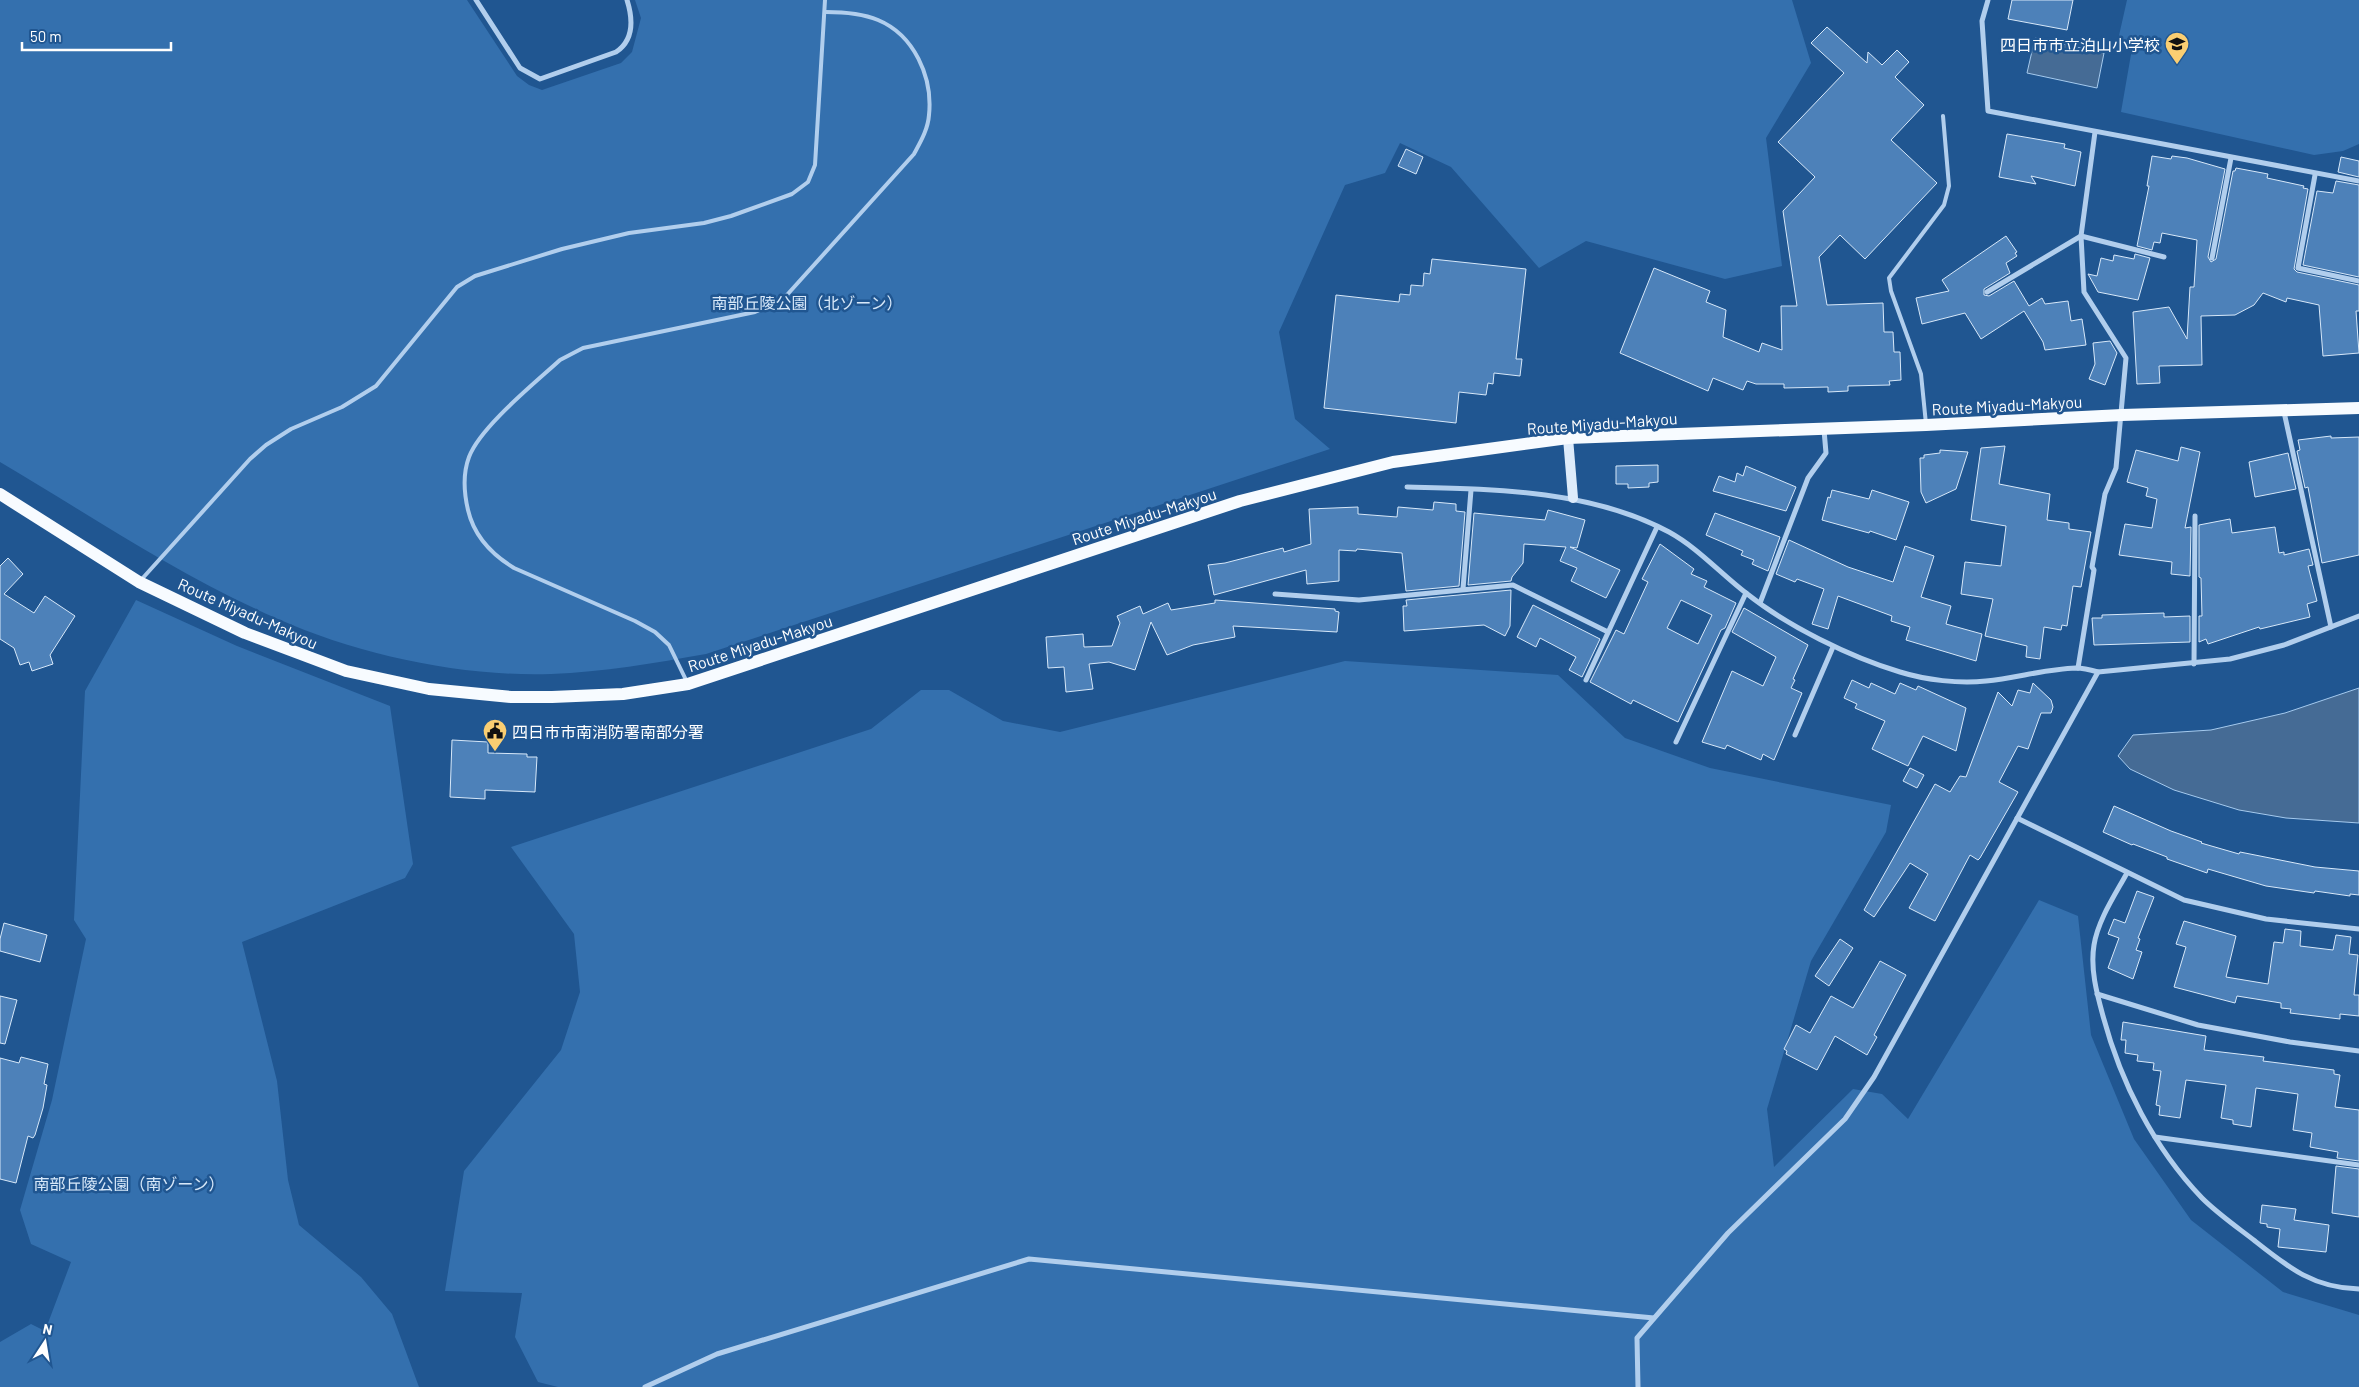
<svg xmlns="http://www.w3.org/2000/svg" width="2359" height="1387" font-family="Barlow,'Noto Sans JP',sans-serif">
<rect width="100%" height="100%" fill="#205691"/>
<g fill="#3470ae">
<path d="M 0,0 L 467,0 L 517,76 L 529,85 L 542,90 L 621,63 L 632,52 L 641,18 L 635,0 L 1792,0 L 1811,63 L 1766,138 L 1782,266 L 1725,279 L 1586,241 L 1539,268 L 1451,167 L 1400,143 L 1385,173 L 1345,185 L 1279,332 L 1295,419 L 1330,449 L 706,654 C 655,663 603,672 551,674 C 462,677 359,655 278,619 C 181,577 90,515 0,462 Z"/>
<path d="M 2127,0 L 2359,0 L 2359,144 L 2343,151 L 2314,155 L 2121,112 L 2133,43 L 2118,40 Z"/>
<path d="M 136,600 L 237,646 L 390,706 L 413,864 L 405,878 L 242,942 L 277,1081 L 288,1180 L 299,1225 L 361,1277 L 392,1314 L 419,1387 L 0,1387 L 0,1342 L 31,1324 L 45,1331 L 71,1262 L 31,1244 L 20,1210 L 52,1100 L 86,939 L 74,920 L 85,691 Z"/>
<path d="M 1345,661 L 1558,675 L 1625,738 L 1710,768 L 1891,805 L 1886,832 L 1811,961 L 1767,1109 L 1774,1167 L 1853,1089 L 1882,1094 L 1908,1119 L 2039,900 L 2078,916 L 2091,1035 L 2134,1139 L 2191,1220 L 2283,1292 L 2359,1315 L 2359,1387 L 558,1387 L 538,1382 L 515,1337 L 522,1293 L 445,1291 L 464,1171 L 561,1050 L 580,992 L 574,934 L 511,847 L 871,729 L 921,690 L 949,690 L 1003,721 L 1060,732 Z"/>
</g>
<g fill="#456b95" stroke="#a5caee">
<path d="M 2035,38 L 2104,53 L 2097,88 L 2027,73 Z"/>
<path d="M 2359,688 L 2359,823 L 2286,818 L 2239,810 L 2174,790 L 2130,769 L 2118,756 L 2133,735 L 2211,730 L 2285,713 Z"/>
</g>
<g fill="#4d81b9" stroke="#d7e8f9" fill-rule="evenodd">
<path d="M 2012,0 L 2073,0 L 2067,30 L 2008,19 Z"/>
<path d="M 1827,27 L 1867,63 L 1868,52 L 1882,65 L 1897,50 L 1909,62 L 1895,77 L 1924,105 L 1891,140 L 1937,183 L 1865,259 L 1840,235 L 1819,257 L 1827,305 L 1883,303 L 1884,332 L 1893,332 L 1894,352 L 1900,352 L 1901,380 L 1889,381 L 1890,385 L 1848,386 L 1848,391 L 1828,392 L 1828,387 L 1784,388 L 1784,384 L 1756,384 L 1747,381 L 1743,390 L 1713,378 L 1708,391 L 1620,353 L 1654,268 L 1710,291 L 1706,302 L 1726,310 L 1723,337 L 1759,352 L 1762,343 L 1782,350 L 1781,306 L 1797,306 L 1783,211 L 1815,177 L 1778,142 L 1844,73 L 1811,43 Z"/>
<path d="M 2007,134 L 2065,144 L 2064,148 L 2081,152 L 2075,186 L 2031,176 L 2036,184 L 1999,177 Z"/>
<path d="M 1406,149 L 1423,157 L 1416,174 L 1398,166 Z"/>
<path d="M 2152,156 L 2171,159 L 2172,156 L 2187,158 L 2225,169 L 2208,257 L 2211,262 L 2216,259 L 2233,171 L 2235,171 L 2236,168 L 2268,174 L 2267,178 L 2304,186 L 2303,188 L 2308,189 L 2294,269 L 2297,272 L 2359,285 L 2359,311 L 2356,311 L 2359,353 L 2323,356 L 2319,305 L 2287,298 L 2286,302 L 2263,293 L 2254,305 L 2235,315 L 2201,316 L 2202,365 L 2159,366 L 2160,383 L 2137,384 L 2133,312 L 2169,307 L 2187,339 L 2190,287 L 2194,287 L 2197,240 L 2162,233 L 2160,243 L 2154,242 L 2152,250 L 2137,246 L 2149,186 L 2147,186 Z"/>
<path d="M 2341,157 L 2359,161 L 2359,177 L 2338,172 Z"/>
<path d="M 2336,181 L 2359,185 L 2359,277 L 2303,265 L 2317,191 L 2333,193 Z"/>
<path d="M 2006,236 L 2017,252 L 2015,253 L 2017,256 L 2006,263 L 2010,273 L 1984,289 L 1984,295 L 1989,296 L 2014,281 L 2029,306 L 2042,298 L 2045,304 L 2068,301 L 2071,321 L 2082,319 L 2086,345 L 2045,350 L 2043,342 L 2024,311 L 1981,339 L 1965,313 L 1922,324 L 1916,298 L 1949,291 L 1942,280 Z"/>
<path d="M 2135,254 L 2150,258 L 2138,300 L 2098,292 L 2088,274 L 2097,276 L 2101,258 L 2113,261 L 2114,255 L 2134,259 Z"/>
<path d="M 1432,259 L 1526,269 L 1516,359 L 1522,359 L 1520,376 L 1494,373 L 1493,384 L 1488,383 L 1486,395 L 1459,392 L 1456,423 L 1324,408 L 1336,295 L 1399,302 L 1400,294 L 1410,295 L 1411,285 L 1423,286 L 1424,273 L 1430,274 Z"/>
<path d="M 2110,341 L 2117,353 L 2105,385 L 2089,379 L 2095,364 L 2093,343 Z"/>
<path d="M 2331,436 L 2331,438 L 2359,437 L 2359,555 L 2322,563 L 2308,487 L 2305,488 L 2297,451 L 2300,450 L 2298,440 Z"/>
<path d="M 2005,446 L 1999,484 L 2050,494 L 2047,520 L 2069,523 L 2069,529 L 2091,532 L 2081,587 L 2073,586 L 2067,626 L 2062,625 L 2061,630 L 2044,627 L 2040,659 L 2026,657 L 2027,646 L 1985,636 L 1993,599 L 1961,594 L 1965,562 L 2001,566 L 2006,526 L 1971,520 L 1981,448 Z"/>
<path d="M 2181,447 L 2200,452 L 2185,528 L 2191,527 L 2190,576 L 2171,574 L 2172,562 L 2119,555 L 2125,524 L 2152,528 L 2157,499 L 2146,496 L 2148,488 L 2127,482 L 2136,450 L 2178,461 Z"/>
<path d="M 1940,450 L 1968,452 L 1956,489 L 1926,503 L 1921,492 L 1920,458 L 1924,458 L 1924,455 L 1940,453 Z"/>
<path d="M 2288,453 L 2296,489 L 2255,497 L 2249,462 Z"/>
<path d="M 1658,465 L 1658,482 L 1649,483 L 1649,487 L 1628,488 L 1628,484 L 1616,484 L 1616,466 Z"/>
<path d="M 1746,466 L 1796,487 L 1786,511 L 1713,491 L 1719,476 L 1735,482 L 1737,473 L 1743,476 Z"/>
<path d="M 1832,490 L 1869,499 L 1872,490 L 1909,502 L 1896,540 L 1870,531 L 1869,533 L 1822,520 L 1828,497 L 1830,498 Z"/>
<path d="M 1434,502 L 1456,504 L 1456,511 L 1465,512 L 1459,586 L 1406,591 L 1402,553 L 1357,549 L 1356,551 L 1339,550 L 1339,581 L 1307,584 L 1306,570 L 1214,595 L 1208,565 L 1225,563 L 1283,548 L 1284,552 L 1311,544 L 1309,509 L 1358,507 L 1358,514 L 1397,517 L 1398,507 L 1433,510 Z"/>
<path d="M 1548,510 L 1585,520 L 1577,548 L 1570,547 L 1620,570 L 1606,598 L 1571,581 L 1577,568 L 1560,561 L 1566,547 L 1524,544 L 1523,563 L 1512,577 L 1511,581 L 1468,585 L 1474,513 L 1545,520 Z"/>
<path d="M 1715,513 L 1780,537 L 1768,571 L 1752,564 L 1754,560 L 1741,555 L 1743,551 L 1706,535 Z"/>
<path d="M 2230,519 L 2232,533 L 2275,527 L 2279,553 L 2284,552 L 2284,555 L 2309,549 L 2313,565 L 2308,566 L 2317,601 L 2307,604 L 2310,617 L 2260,629 L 2259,627 L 2208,644 L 2206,639 L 2199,642 L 2199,616 L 2202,616 L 2201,578 L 2199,577 L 2199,525 Z"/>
<path d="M 1789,540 L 1848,567 L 1893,582 L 1905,546 L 1934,556 L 1921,597 L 1951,606 L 1946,624 L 1982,634 L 1976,661 L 1906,640 L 1910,627 L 1891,621 L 1892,616 L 1838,596 L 1828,629 L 1812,624 L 1824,589 L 1797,579 L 1795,582 L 1776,574 Z"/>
<path d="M 1660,544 L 1694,569 L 1691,574 L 1707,581 L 1704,587 L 1736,603 L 1725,628 L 1721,630 L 1678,722 L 1633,700 L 1631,704 L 1590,682 L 1616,630 L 1624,634 L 1648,582 L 1642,579 ZM 1681,600 L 1712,615 L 1698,644 L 1667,628 Z"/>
<path d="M 8,558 L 23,574 L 4,594 L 34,613 L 45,596 L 75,616 L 50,655 L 53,664 L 32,671 L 29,662 L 20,665 L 14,648 L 0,639 L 0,566 Z"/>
<path d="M 1511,590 L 1510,626 L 1505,636 L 1484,625 L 1404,631 L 1403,606 L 1407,606 L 1406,600 Z"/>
<path d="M 1215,600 L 1335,609 L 1335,611 L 1339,612 L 1337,632 L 1233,626 L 1235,637 L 1193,645 L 1167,655 L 1151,622 L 1135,670 L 1109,662 L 1089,664 L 1093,689 L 1066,692 L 1064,667 L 1048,668 L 1046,637 L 1083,634 L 1084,647 L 1112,646 L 1120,623 L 1117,616 L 1140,606 L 1143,614 L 1168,603 L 1171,610 L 1215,603 Z"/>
<path d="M 1533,605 L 1600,639 L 1582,677 L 1569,670 L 1576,657 L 1540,638 L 1536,647 L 1517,637 Z"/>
<path d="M 1744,608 L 1808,645 L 1793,679 L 1795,680 L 1791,688 L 1802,693 L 1774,760 L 1763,754 L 1761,760 L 1727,745 L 1725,749 L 1702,742 L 1732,671 L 1763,686 L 1776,657 L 1732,632 Z"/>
<path d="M 2164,613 L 2164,617 L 2190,616 L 2190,642 L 2094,645 L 2092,618 L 2102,618 L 2102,615 Z"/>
<path d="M 1852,680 L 1869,688 L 1871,683 L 1895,694 L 1900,683 L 1916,690 L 1918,686 L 1966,708 L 1956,751 L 1923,736 L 1908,766 L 1872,749 L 1885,721 L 1855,708 L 1857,704 L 1844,698 Z"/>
<path d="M 2033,683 L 2051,700 L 2053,707 L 2051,713 L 2041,713 L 2028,749 L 2018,746 L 1999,782 L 2018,792 L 1980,858 L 1978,860 L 1970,855 L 1935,921 L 1909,908 L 1928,874 L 1910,863 L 1874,917 L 1864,910 L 1935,784 L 1950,792 L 1960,776 L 1966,777 L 1998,692 L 2012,706 L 2018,690 L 2030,693 Z"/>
<path d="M 452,740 L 488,742 L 488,753 L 527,754 L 527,757 L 537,757 L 535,792 L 485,790 L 485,799 L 450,797 Z"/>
<path d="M 1910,768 L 1924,775 L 1917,788 L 1903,781 Z"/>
<path d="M 2114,806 L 2171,831 L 2202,842 L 2201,843 L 2239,854 L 2240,852 L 2315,867 L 2359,871 L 2359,895 L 2350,894 L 2350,896 L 2315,891 L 2314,893 L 2266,886 L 2208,869 L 2207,873 L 2167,859 L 2167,857 L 2133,844 L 2132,845 L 2103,832 Z"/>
<path d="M 2137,891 L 2154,897 L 2138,938 L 2140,939 L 2136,950 L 2142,952 L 2133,979 L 2108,968 L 2119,938 L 2108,934 L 2114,919 L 2125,923 Z"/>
<path d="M 2184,921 L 2236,936 L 2226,977 L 2268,984 L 2274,942 L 2283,943 L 2285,929 L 2301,931 L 2300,946 L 2333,950 L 2336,935 L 2351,937 L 2349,954 L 2358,955 L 2354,995 L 2359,995 L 2359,1016 L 2340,1014 L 2340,1019 L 2290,1013 L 2291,1009 L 2281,1008 L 2281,1003 L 2237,996 L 2235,1003 L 2174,987 L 2186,947 L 2176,944 Z"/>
<path d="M 4,923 L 47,935 L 40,962 L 0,951 L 0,939 Z"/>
<path d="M 1840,939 L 1853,948 L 1829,986 L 1815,976 Z"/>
<path d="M 1880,961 L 1906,975 L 1874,1035 L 1877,1037 L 1867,1055 L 1835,1036 L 1817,1070 L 1786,1054 L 1787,1051 L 1784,1049 L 1796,1025 L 1810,1033 L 1831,996 L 1853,1008 Z"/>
<path d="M 0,996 L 17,1000 L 5,1044 L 0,1043 Z"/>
<path d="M 2123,1022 L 2206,1036 L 2204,1050 L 2264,1057 L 2263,1061 L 2334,1070 L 2334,1074 L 2340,1075 L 2335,1107 L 2359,1110 L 2359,1161 L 2337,1158 L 2338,1152 L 2310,1147 L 2312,1133 L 2293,1130 L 2298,1094 L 2256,1088 L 2251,1127 L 2233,1124 L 2233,1120 L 2221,1118 L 2226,1085 L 2186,1080 L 2180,1118 L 2159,1115 L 2160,1106 L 2156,1105 L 2161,1071 L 2153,1070 L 2154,1063 L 2137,1061 L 2138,1055 L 2125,1053 L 2126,1040 L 2121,1040 Z"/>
<path d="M 21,1057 L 48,1064 L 44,1084 L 47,1085 L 43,1108 L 35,1135 L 33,1138 L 28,1136 L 16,1183 L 0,1179 L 0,1058 L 19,1063 Z"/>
<path d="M 2336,1166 L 2359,1169 L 2359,1217 L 2332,1213 Z"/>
<path d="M 2262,1205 L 2296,1209 L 2294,1220 L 2329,1225 L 2326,1252 L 2278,1247 L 2280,1229 L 2267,1227 L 2267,1224 L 2260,1223 Z"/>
</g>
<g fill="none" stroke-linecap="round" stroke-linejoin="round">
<g stroke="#b1ceed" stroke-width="4">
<path d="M 1926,424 L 1921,374 L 1891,291 L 1889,278 L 1944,205 L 1949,186 L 1943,116"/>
<path d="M 141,580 L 250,459 L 266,445 L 291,429 L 342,407 L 376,386 L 457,287 L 475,276 L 562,249 L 629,233 L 704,223 L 731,216 L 792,194 L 808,182 L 815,165 L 825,0"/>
<path d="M 687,682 L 669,645 L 655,632 L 635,621 L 514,568 C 491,554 474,536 468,510 C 464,493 463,473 469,457 C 480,427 536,382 560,360 L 583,348 L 755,312 L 773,304 L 786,296 L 914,154 C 921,141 928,129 929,115 C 933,77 914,35 878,20 C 861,13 844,12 826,12"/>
</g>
<g stroke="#b1ceed" stroke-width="5">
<path d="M 476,0 L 520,68 L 540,79 L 616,52 C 634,40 633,19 627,0"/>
<path d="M 1988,0 L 1982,21 L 1988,111 L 2359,181"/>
<path d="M 2315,175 L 2298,268 L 2359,281"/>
<path d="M 2212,258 L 2231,158"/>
<path d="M 1987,292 L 2081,236 L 2164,257"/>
<path d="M 2284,412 L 2331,627"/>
<path d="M 1407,487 C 1494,489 1591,490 1669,532 C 1698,548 1720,573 1746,593 C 1787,626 1850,657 1900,672 C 1926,680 1959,684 1986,681 C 2016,678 2046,669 2076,668 C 2083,668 2091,670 2098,672 L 2230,659 L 2284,645 L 2359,616"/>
<path d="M 1463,589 L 1471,490"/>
<path d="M 1275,594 L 1359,600 L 1513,585 L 1608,632"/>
<path d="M 1760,603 L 1808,478 L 1826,453 L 1824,430"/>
<path d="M 2194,664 L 2195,516"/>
<path d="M 2078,668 L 2094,570 L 2092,567 L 2105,494 L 2116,468 L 2126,358 L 2084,292 L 2081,236 L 2095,132"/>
<path d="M 1586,680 L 1657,527"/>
<path d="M 1795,735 L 1833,647"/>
<path d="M 1676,742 L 1746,593"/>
<path d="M 2017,818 L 2184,900 L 2266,919 L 2359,929"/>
<path d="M 2127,873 C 2115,895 2098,920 2094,945 C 2090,969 2097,994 2103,1016 C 2121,1083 2154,1148 2202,1198 C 2218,1214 2237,1227 2255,1241 C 2289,1268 2314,1288 2359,1289"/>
<path d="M 2097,994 L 2198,1025 L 2290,1042 L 2359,1051"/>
<path d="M 2155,1137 L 2359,1165"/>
<path d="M 645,1387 L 717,1354 L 1029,1259 L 1654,1318"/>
<path d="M 1638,1387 L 1637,1338 L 1728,1233 L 1845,1119 L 1874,1077 L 2098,672"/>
</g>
<path stroke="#ddebfa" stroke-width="10" d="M 1568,438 L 1573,498"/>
<path stroke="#f7fbff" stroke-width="12" d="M 0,494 L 139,582 L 245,633 L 346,671 L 429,689 L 511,697 L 552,697 L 623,694 L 688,684 L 1240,501 L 1393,462 L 1568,438 L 1926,425 L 2122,415 L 2359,408"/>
</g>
<defs>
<symbol id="school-pin" viewBox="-11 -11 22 30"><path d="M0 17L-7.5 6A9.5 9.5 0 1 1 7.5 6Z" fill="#face72" stroke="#205691"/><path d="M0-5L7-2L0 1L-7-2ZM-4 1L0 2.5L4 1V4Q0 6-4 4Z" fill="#111"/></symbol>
<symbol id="civic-pin" viewBox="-11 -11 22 30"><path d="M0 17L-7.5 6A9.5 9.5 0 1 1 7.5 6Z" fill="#face72" stroke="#205691"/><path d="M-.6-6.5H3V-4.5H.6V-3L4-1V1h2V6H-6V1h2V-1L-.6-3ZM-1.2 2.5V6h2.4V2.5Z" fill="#111"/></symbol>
</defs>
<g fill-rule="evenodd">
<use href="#school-pin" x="2163" y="30" width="28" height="38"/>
<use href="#civic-pin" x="481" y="717" width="28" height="38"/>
</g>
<g text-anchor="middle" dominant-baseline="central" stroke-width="5" stroke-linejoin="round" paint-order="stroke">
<g font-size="16" fill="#fff" stroke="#205691" text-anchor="end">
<text x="2160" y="44">四日市市立泊山小学校</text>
<text x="512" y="731" text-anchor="start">四日市市南消防署南部分署</text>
</g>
<g font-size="16" fill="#d7e8f9" stroke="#205691">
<text x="807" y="302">南部丘陵公園（北ゾーン）</text>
<text x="129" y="1183">南部丘陵公園（南ゾーン）</text>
</g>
<g font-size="16" fill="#fff" stroke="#205691">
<text transform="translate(2007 405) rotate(-3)">Route Miyadu-Makyou</text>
<text transform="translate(1602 423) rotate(-4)">Route Miyadu-Makyou</text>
<text transform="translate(1144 516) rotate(-18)">Route Miyadu-Makyou</text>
<text transform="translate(248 613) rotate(24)">Route Miyadu-Makyou</text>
<text transform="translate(760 643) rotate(-18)">Route Miyadu-Makyou</text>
</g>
</g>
<g transform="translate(45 1342) rotate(12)" stroke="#205691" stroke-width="4" paint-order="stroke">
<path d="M0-4L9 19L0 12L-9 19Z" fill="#ffffff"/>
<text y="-8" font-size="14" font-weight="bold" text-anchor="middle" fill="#ffffff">N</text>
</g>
<path d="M22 42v8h149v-8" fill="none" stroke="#ffffff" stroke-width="2.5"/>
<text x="30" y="42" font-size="15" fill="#ffffff" stroke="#205691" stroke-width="4" paint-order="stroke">50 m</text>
</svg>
